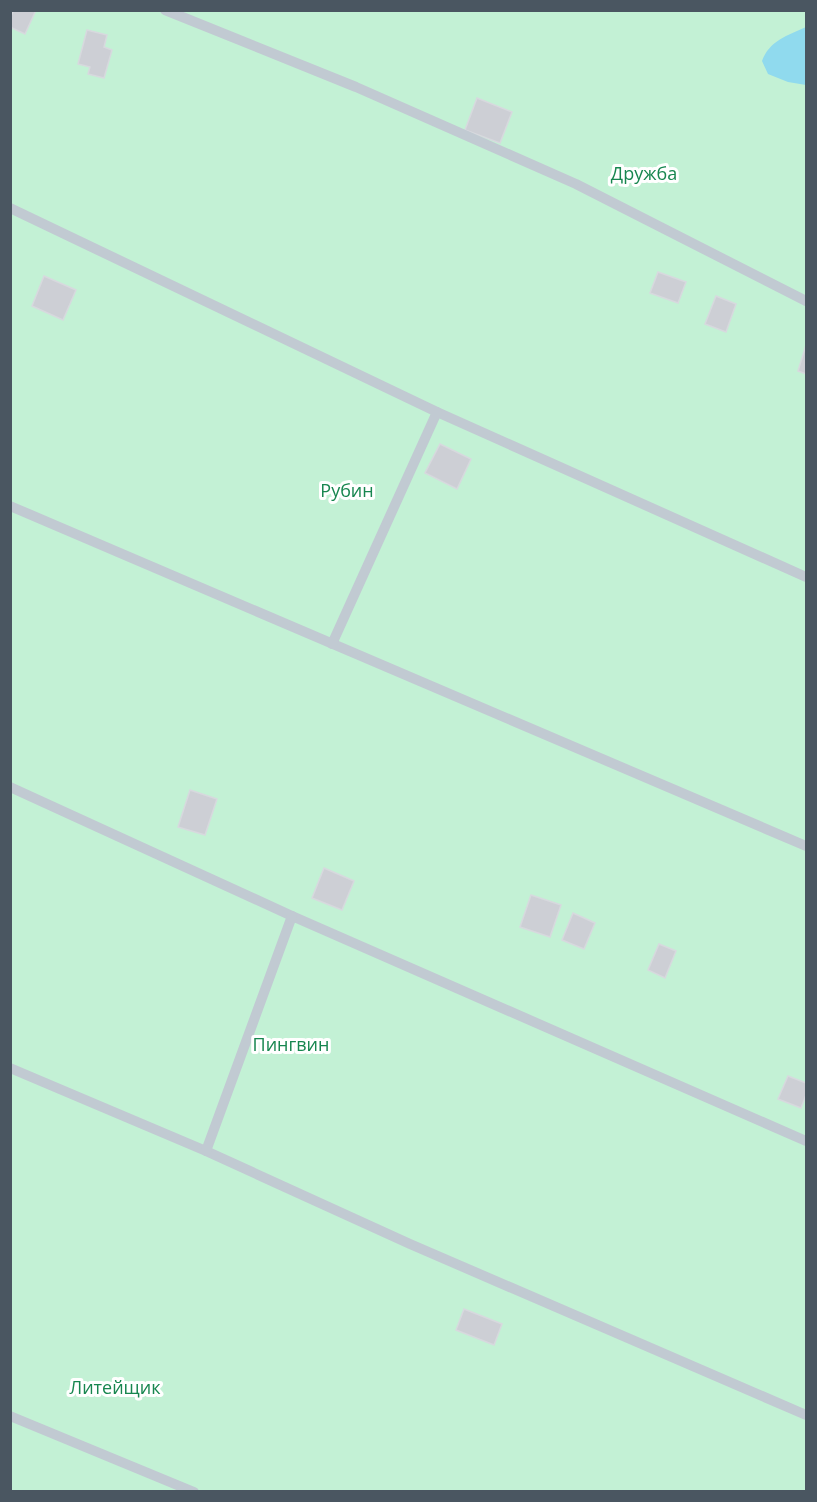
<svg xmlns="http://www.w3.org/2000/svg" width="817" height="1502" font-family="'Open Sans',sans-serif">
<rect width="100%" height="100%" fill="#f5f3f3"/>
<path fill="#c3f1d5" d="M 10,11 L 806,11 L 806,1491 L 11,1491 Z"/>
<path fill="#90daee" d="M 806,27 L 806,85 L 788,82 L 768,74 L 762,61 C 769,41 788,35 806,27 Z"/>
<g fill="#cdcfd5" stroke="#d7d9de" stroke-width="1.5">
<path d="M 14,10 L 36,10 L 25,34 L 10,27 L 10,18 Z"/>
<path d="M 87,30 L 107,35 L 104,47 L 112,50 L 104,78 L 88,74 L 90,67 L 78,64 Z"/>
<path d="M 477,98 L 512,112 L 500,143 L 465,130 Z"/>
<path d="M 658,272 L 686,282 L 678,303 L 650,293 Z"/>
<path d="M 44,276 L 76,290 L 63,320 L 32,306 Z"/>
<path d="M 716,296 L 736,304 L 726,332 L 705,324 Z"/>
<path d="M 806,345 L 806,374 L 798,371 Z"/>
<path d="M 440,444 L 471,459 L 457,489 L 425,473 Z"/>
<path d="M 190,790 L 217,799 L 205,835 L 178,827 Z"/>
<path d="M 324,868 L 354,881 L 342,910 L 312,898 Z"/>
<path d="M 531,895 L 561,905 L 550,937 L 520,927 Z"/>
<path d="M 573,913 L 595,923 L 584,949 L 562,940 Z"/>
<path d="M 659,944 L 676,951 L 665,978 L 648,970 Z"/>
<path d="M 788,1076 L 806,1083 L 806,1095 L 801,1108 L 778,1099 Z"/>
<path d="M 464,1309 L 502,1324 L 494,1345 L 456,1330 Z"/>
</g>
<g fill="none" stroke-linecap="round" stroke-linejoin="round">
<g stroke="#c1cad2" stroke-width="10">
<path d="M 165,10 L 356,87 L 576,184 L 806,301"/>
<path d="M 10,208 L 437,412 L 806,577"/>
<path d="M 10,506 L 806,846"/>
<path d="M 332,644 L 437,412"/>
<path d="M 10,787 L 292,916 L 806,1141"/>
<path d="M 10,1068 L 206,1151 L 410,1244 L 806,1415"/>
<path d="M 206,1151 L 292,916"/>
<path d="M 10,1416 L 194,1492"/>
</g>
</g>
<g text-anchor="middle" dominant-baseline="central" stroke-width="6" stroke-linejoin="round" paint-order="stroke">
<g font-size="18" fill="#17864f" stroke="#fff">
<text x="644" y="173">Дружба</text>
<text x="347" y="490">Рубин</text>
<text x="291" y="1044">Пингвин</text>
<text x="115" y="1387">Литейщик</text>
</g>
</g>
<rect width="817" height="1502" fill="none" stroke="#4a5661" stroke-width="24"/>
</svg>
